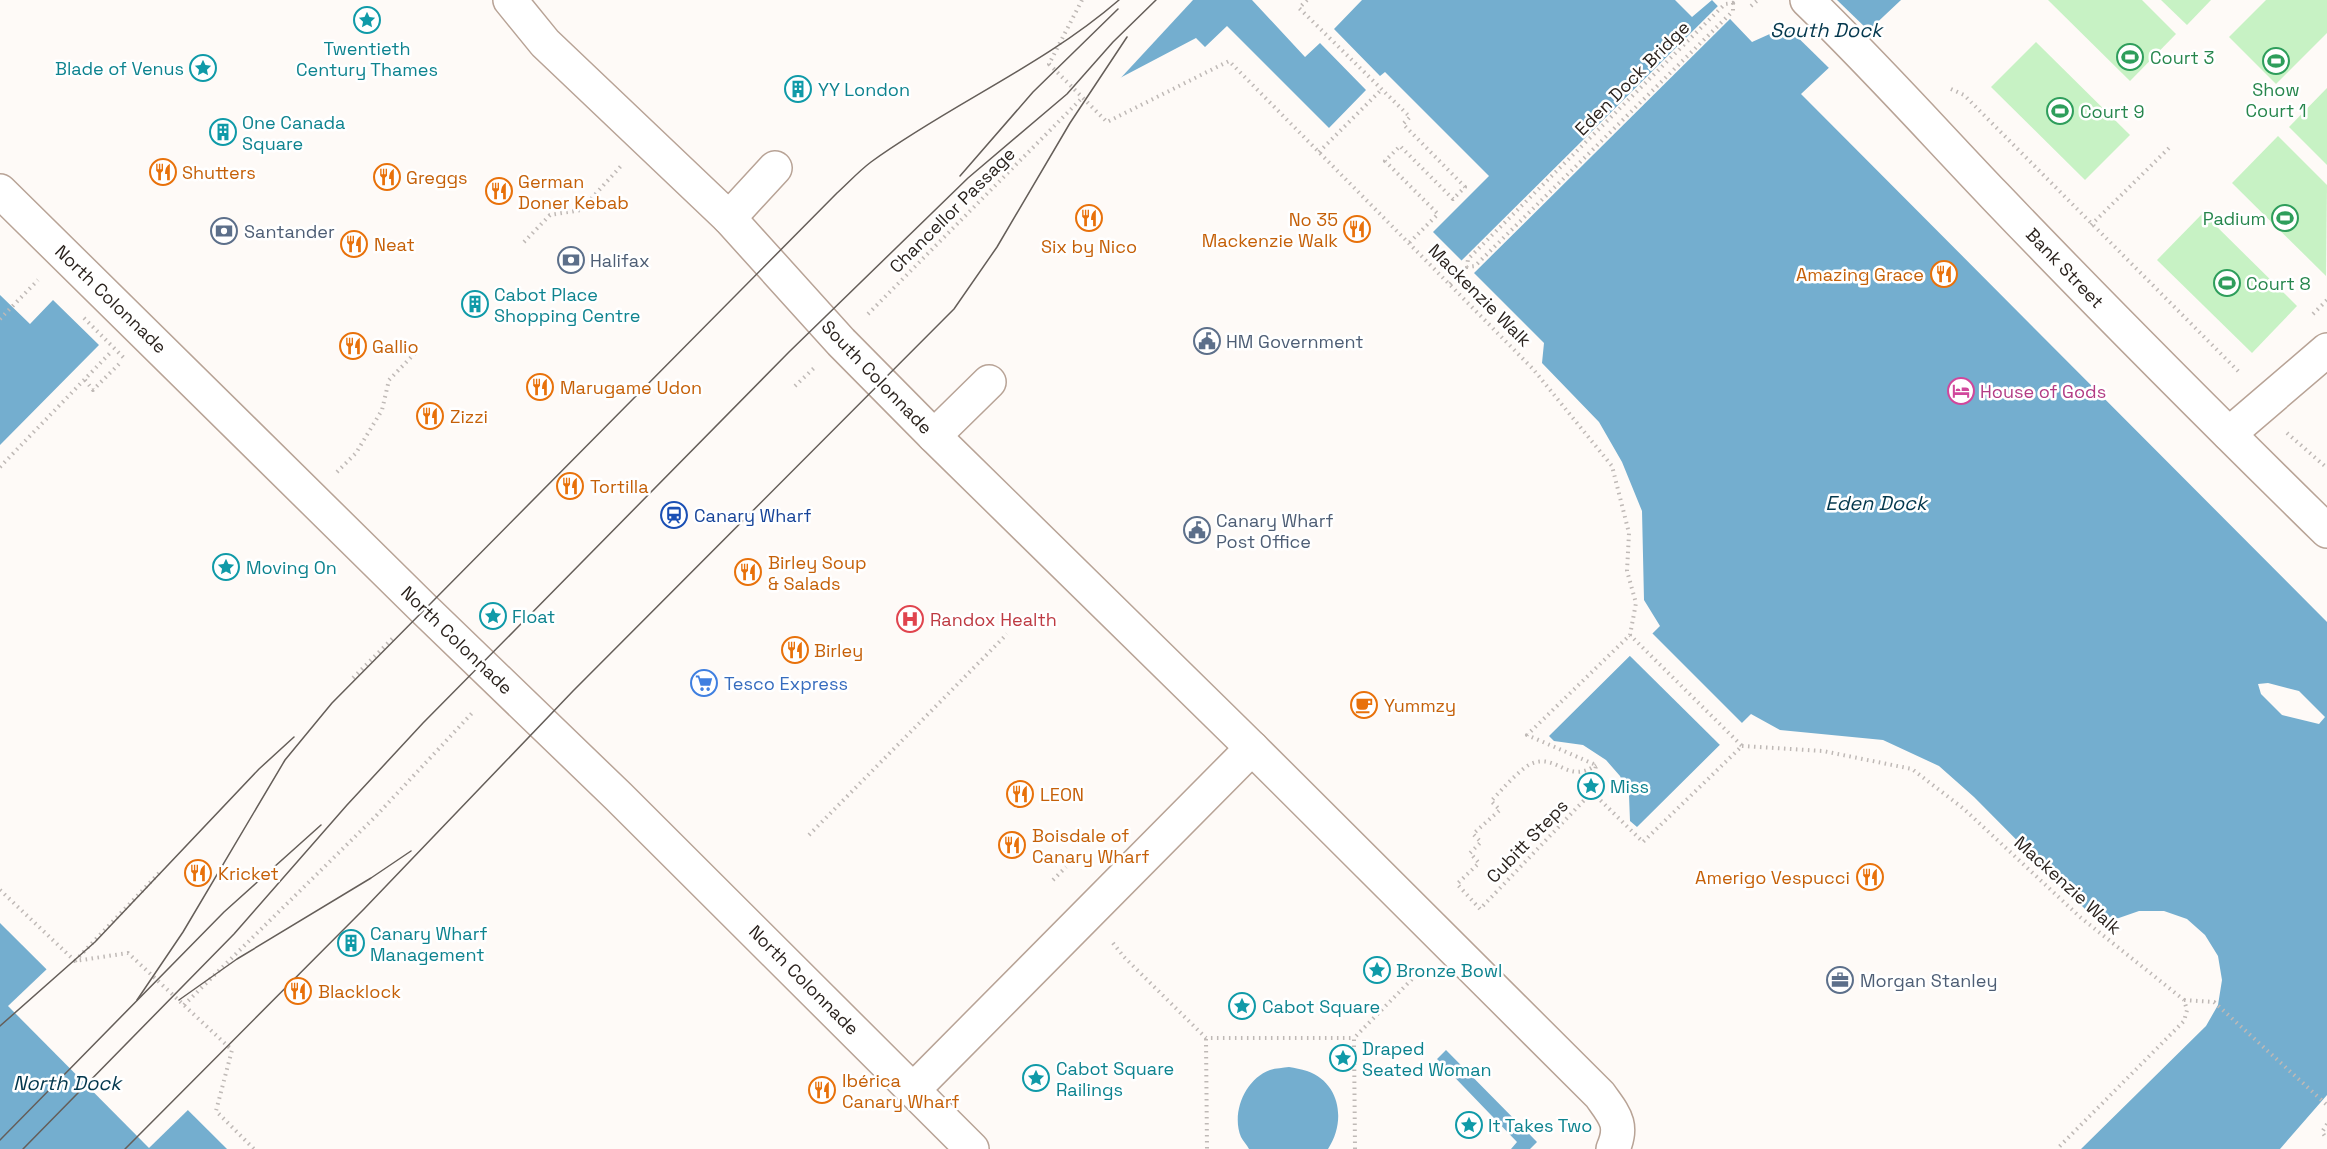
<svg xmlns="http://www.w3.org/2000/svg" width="2327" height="1149" font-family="'Space Grotesk',sans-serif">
<rect width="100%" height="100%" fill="#fefaf7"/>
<g fill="#c7f2c4">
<path d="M 2048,0 L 2142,0 L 2176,34 L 2130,81 Z"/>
<path d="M 2161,0 L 2211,0 L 2187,25 Z"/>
<path d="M 2266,0 L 2327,0 L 2327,33 L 2276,84 L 2229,37 Z"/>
<path d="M 2036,42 L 2130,135 L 2085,180 L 1991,87 Z"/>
<path d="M 2327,88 L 2327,165 L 2289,127 Z"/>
<path d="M 2278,136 L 2327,185 L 2326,276 L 2232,183 Z"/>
<path d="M 2203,213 L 2297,306 L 2252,353 L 2157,260 Z"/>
</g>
<g fill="#74aecf">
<path d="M 1098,0 L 1675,0 L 1692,17 L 1712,0 L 1752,42 L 1772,33 L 1797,0 L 1901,0 L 1801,94 L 2327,622 L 2327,1095 L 2280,1149 L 2081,1149 L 2206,1026 L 2218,1005 L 2222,980 L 2218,956 L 2205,935 L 2187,919 L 2164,911 L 2139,911 L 2116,919 L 2087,911 L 1974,797 L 1939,766 L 1883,740 L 1780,730 L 1751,714 L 1637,827 L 1630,821 L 1629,795 L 1620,776 L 1606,760 L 1583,745 L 1554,741 L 1549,736 L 1660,626 L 1644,600 L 1642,511 L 1622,462 L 1599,422 L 1542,363 L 1544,343 L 1227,26 L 1205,47 L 1196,38 L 1118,79 Z"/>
<path d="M 0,295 L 30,324 L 53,300 L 99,345 L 0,445 Z"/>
<path d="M 0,923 L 227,1149 L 0,1149 Z"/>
<path d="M 1446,1050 L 1537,1142 L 1530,1149 L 1511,1149 L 1517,1142 L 1437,1059 Z"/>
<path d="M 1289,1067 C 1295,1068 1301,1069 1307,1071 C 1341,1083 1346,1122 1328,1149 L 1249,1149 C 1247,1145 1243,1141 1241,1137 C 1231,1113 1245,1079 1270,1070 C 1276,1068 1283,1068 1289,1067 Z"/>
</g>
<g fill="#fefaf7">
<path d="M 1095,0 L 1193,0 L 1117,82 L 1076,40 Z"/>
<path d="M 1252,0 L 1362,0 L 1334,29 L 1380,76 L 1385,72 L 1489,176 L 1432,233 L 1328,129 L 1366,90 L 1320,43 L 1305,57 Z"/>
<path d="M 1793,0 L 1837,0 L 1870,32 L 1830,69 L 1779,19 Z"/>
<path d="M 1720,4 L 1732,17 L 1471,276 L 1467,271 L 1467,268 L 1464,268 L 1459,263 Z"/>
<path d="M 1651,632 L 1744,725 L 1722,747 L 1629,655 Z"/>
<path d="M 2268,683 L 2299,691 L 2325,717 L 2319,724 L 2282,715 L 2261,694 L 2258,684 Z"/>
<path d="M 49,967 L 190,1108 L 149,1148 L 8,1006 Z"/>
</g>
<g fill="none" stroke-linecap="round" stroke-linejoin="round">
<defs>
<g id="minor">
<path d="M 510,0 L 545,43 L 729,218 L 841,342 L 934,436 L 1252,748 L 1600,1095 C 1614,1115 1624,1124 1613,1149"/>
<path d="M 1807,0 C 1872,63 1933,131 1995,196 C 2104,310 2215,421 2327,531"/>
<path d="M 0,191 L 423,608 L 619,797 L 972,1149"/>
<path d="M 729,218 L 775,168"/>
<path d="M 2229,434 L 2327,350"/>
<path d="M 934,436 L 989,382"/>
<path d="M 913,1090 L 1252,748"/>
</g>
</defs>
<use href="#minor" stroke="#b8a396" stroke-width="36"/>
<g stroke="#bfb9b6" stroke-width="4" stroke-dasharray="1.5 4.5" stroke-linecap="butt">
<path d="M 1082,0 L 1049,64 L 1107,122 L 1229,61 L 1533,369 L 1612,466 L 1629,533 L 1627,571 L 1636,603 L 1630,635 L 1527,735 L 1596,765 L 1592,792"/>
<path d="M 1307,0 L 1299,8 L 1410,117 L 1403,124 L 1465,187 L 1453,199 L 1400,146 L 1385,161 L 1438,214 L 1409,243"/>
<path d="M 1733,3 L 1737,0"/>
<path d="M 1751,6 L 1758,0"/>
<path d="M 1951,89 L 1964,95 L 2240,373"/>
<path d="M 1319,152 L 1382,89"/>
<path d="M 2091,225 L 2171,146"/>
<path d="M 524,242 L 550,215 L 581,210 L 621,166"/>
<path d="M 1450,284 L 1467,267"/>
<path d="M 868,314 L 1083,97"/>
<path d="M 2313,314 L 2327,300"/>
<path d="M 0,319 L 38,280"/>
<path d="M 85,380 L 93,390 L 120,363"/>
<path d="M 795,386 L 814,368"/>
<path d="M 2287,433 L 2327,468"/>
<path d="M 0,467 L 111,352"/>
<path d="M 337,472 L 356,453 L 382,410 L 389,380 L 416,352"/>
<path d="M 353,678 L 395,636"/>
<path d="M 1742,746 L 1823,751 L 1912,769 L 1964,809 L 2080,917 L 2184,1000 L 2187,1010 L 2184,1021 L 2057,1149"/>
<path d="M 1592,792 L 1480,909 L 1457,884 L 1479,863 L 1470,853 L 1481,842 L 1473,834 L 1500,810 L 1491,801 C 1501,791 1521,767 1533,763 C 1558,754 1568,785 1596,765"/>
<path d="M 1592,792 L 1643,842 L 1742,746 L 1630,635"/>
<path d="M 809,835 L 1007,634"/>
<path d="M 1053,880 L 1066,867"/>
<path d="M 0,890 L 75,961 L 128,953 L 232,1050 L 216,1111 L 254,1149"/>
<path d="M 1113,943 L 1124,957 L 1206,1038 L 1354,1038"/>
<path d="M 75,961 L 161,871"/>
<path d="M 2184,1000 L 2214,1002 L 2327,1105"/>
<path d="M 184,1005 L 375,817 L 474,711"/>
<path d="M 1206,1039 L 1207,1149"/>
<path d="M 2327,1124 L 2322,1132 L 2327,1139"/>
<path d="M 1355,1149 L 1354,1038 L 1421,970"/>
</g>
<use href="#minor" stroke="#fff" stroke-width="33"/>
<g stroke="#655e59" stroke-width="1.5">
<path d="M 960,176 L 1033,92 L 1118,9"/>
<path d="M 137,1000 L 183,932 L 285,760 L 332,703 L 837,193 C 848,183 859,171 871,162 C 951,104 1044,65 1119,0"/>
<path d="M 179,1000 L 237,959 L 371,878 L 411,851"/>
<path d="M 0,1026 L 95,942 L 259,769 L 294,737"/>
<path d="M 0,1140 L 224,912 L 321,825"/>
<path d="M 23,1149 L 234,934 L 347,805 L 423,723 L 515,630 L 789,352 L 968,178 L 1067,94 L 1113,42 L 1156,0"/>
<path d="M 125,1149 L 364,909 L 573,691 L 954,309 L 997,247 L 1070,123 L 1127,37"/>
</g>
<g stroke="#bfb9b6" stroke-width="4" stroke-dasharray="1.5 4.5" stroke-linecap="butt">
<path d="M 1733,3 L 1733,11 L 1475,266 L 1467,267 L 1468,259 L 1725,4 Z"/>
<path d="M 84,318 L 124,358"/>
</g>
</g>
<defs>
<symbol id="sight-ring" viewBox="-11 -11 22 22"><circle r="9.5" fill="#fff" stroke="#0f9aa8" stroke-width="1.5"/><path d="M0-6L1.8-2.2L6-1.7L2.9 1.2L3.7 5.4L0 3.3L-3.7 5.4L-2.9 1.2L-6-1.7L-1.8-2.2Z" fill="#0f9aa8"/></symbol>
<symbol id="stadium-ring" viewBox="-11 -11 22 22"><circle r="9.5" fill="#fff" stroke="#2e9e5b" stroke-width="1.5"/><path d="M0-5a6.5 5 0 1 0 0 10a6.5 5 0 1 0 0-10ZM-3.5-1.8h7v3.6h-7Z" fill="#2e9e5b"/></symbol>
<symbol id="building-ring" viewBox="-11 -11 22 22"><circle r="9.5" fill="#fff" stroke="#0f9aa8" stroke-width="1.5"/><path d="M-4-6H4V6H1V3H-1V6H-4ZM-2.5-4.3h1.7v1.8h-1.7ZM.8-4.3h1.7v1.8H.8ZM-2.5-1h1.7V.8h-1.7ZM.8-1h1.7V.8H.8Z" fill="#0f9aa8"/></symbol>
<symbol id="restaurant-ring" viewBox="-11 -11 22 22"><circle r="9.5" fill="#fff" stroke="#e8710a" stroke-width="1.5"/><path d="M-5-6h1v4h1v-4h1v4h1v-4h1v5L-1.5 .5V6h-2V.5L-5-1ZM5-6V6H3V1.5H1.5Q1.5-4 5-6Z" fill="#e8710a"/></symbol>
<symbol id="bank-ring" viewBox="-11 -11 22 22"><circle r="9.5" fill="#fff" stroke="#5c6f8a" stroke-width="1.5"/><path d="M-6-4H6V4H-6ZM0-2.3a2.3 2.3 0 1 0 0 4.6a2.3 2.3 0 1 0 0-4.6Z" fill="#5c6f8a"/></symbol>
<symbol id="civic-ring" viewBox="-11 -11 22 22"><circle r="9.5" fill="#fff" stroke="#5c6f8a" stroke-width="1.5"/><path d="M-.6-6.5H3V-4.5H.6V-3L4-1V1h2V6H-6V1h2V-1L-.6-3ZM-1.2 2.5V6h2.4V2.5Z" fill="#5c6f8a"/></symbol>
<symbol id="hotel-ring" viewBox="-11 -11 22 22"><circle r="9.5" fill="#fff" stroke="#d1479c" stroke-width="1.5"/><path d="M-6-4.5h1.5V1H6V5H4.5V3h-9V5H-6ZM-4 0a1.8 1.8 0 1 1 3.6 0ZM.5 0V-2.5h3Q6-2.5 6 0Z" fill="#d1479c"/></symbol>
<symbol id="station-ring" viewBox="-11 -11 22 22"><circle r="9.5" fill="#fff" stroke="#1a4fb4" stroke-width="1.5"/><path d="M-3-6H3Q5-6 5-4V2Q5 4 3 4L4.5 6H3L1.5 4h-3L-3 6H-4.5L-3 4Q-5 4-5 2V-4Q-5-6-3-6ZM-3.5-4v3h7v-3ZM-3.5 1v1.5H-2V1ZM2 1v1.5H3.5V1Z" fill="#1a4fb4"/></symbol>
<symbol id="hospital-ring" viewBox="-11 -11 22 22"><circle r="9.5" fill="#fff" stroke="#e0444e" stroke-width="1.5"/><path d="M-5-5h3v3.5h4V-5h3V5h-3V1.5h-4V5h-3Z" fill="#e0444e"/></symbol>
<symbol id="supermarket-ring" viewBox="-11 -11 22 22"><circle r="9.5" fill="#fff" stroke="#3f7fe0" stroke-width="1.5"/><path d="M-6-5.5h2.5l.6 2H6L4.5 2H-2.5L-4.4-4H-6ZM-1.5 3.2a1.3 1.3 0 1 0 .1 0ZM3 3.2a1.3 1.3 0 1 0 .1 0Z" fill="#3f7fe0"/></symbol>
<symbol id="cafe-ring" viewBox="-11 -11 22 22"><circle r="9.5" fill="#fff" stroke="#e8710a" stroke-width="1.5"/><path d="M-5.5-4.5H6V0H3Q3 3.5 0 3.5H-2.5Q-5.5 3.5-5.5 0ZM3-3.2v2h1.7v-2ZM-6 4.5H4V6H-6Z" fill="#e8710a"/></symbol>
<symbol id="office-ring" viewBox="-11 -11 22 22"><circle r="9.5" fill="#fff" stroke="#5c6f8a" stroke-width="1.5"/><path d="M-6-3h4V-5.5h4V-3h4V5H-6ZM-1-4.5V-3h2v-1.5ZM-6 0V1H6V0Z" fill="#5c6f8a"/></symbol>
</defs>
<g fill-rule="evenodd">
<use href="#sight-ring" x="352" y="5" width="30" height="30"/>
<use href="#stadium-ring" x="2115" y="42" width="30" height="30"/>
<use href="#stadium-ring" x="2261" y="46" width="30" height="30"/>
<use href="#sight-ring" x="188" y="53" width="30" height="30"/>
<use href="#building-ring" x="783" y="74" width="30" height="30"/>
<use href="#stadium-ring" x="2045" y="96" width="30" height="30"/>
<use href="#building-ring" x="208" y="117" width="30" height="30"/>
<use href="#restaurant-ring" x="148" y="157" width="30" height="30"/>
<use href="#restaurant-ring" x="372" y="162" width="30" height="30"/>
<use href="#restaurant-ring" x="484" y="176" width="30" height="30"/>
<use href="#restaurant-ring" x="1074" y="203" width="30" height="30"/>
<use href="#stadium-ring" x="2270" y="203" width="30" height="30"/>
<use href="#restaurant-ring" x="1342" y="214" width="30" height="30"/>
<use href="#bank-ring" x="209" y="216" width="30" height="30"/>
<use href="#restaurant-ring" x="339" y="229" width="30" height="30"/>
<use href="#bank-ring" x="556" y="245" width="30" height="30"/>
<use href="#restaurant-ring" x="1929" y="259" width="30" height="30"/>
<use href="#stadium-ring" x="2212" y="268" width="30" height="30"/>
<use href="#building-ring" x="460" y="289" width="30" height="30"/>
<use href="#civic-ring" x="1192" y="326" width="30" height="30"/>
<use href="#restaurant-ring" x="338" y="331" width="30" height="30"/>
<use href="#restaurant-ring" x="525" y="372" width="30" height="30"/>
<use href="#hotel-ring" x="1946" y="376" width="30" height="30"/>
<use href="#restaurant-ring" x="415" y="401" width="30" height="30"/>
<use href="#restaurant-ring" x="555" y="471" width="30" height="30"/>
<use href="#station-ring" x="659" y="500" width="30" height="30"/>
<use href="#civic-ring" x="1182" y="515" width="30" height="30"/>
<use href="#sight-ring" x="211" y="552" width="30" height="30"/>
<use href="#restaurant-ring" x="733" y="557" width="30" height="30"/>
<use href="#sight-ring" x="478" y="601" width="30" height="30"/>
<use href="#hospital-ring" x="895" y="604" width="30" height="30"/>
<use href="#restaurant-ring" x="780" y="635" width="30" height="30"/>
<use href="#supermarket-ring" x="689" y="668" width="30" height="30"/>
<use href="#cafe-ring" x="1349" y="690" width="30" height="30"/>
<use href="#sight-ring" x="1576" y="771" width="30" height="30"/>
<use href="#restaurant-ring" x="1005" y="779" width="30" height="30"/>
<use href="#restaurant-ring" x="997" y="830" width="30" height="30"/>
<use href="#restaurant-ring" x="183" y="858" width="30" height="30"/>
<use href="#restaurant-ring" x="1855" y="862" width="30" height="30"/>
<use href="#building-ring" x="336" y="928" width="30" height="30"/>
<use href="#sight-ring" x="1362" y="955" width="30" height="30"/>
<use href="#office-ring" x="1825" y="965" width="30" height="30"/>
<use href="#restaurant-ring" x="283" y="976" width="30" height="30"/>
<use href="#sight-ring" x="1227" y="991" width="30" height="30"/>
<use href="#sight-ring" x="1328" y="1043" width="30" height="30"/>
<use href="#sight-ring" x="1021" y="1063" width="30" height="30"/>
<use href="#restaurant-ring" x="807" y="1075" width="30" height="30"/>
<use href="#sight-ring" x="1454" y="1110" width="30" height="30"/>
</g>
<g text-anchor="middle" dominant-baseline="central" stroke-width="5" stroke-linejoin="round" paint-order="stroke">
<g font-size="18" fill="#0d838f" stroke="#fff" text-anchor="start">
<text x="367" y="48" text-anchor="middle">Twentieth<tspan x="367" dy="21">Century Thames</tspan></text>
<text x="184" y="68" text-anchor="end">Blade of Venus</text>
<text x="818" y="89">YY London</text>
<text x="242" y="122">One Canada<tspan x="242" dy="21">Square</tspan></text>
<text x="494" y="294">Cabot Place<tspan x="494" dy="21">Shopping Centre</tspan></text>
<text x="246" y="567">Moving On</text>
<text x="512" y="616">Float</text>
<text x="1610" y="786">Miss</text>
<text x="370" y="933">Canary Wharf<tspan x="370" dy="21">Management</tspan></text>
<text x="1396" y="970">Bronze Bowl</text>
<text x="1262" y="1006">Cabot Square</text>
<text x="1362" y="1048">Draped<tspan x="1362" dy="21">Seated Woman</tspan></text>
<text x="1056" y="1068">Cabot Square<tspan x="1056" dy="21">Railings</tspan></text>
<text x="1488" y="1125">It Takes Two</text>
</g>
<g font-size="18" fill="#27864d" stroke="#fff" text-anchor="start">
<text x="2150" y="57">Court 3</text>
<text x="2276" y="89" text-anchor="middle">Show<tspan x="2276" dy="21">Court 1</tspan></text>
<text x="2080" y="111">Court 9</text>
<text x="2266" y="218" text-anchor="end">Padium</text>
<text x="2246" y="283">Court 8</text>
</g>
<g font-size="18" fill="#2b231e" stroke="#fff">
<text transform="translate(1632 78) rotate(-45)">Eden Dock Bridge</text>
<text transform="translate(952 210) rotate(-45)">Chancellor Passage</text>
<text transform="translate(2065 268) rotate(46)">Bank Street</text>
<text transform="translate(1480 295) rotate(45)">Mackenzie Walk</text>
<text transform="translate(111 299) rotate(44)">North Colonnade</text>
<text transform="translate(877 377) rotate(46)">South Colonnade</text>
<text transform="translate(457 640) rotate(44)">North Colonnade</text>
<text transform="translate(1527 841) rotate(-46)">Cubitt Steps</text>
<text transform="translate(2068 885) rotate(42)">Mackenzie Walk</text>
<text transform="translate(804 980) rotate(45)">North Colonnade</text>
</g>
<g font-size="18" fill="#c56008" stroke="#fff" text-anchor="start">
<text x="182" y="172">Shutters</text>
<text x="406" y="177">Greggs</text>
<text x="518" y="181">German<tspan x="518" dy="21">Doner Kebab</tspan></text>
<text x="1338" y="219" text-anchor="end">No 35<tspan x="1338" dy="21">Mackenzie Walk</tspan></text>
<text x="374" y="244">Neat</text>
<text x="1089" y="246" text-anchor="middle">Six by Nico</text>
<text x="1924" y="274" text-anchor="end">Amazing Grace</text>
<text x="372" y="346">Gallio</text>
<text x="560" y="387">Marugame Udon</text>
<text x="450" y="416">Zizzi</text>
<text x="590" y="486">Tortilla</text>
<text x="768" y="562">Birley Soup<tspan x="768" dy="21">&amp; Salads</tspan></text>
<text x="814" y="650">Birley</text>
<text x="1384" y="705">Yummzy</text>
<text x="1040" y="794">LEON</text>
<text x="1032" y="835">Boisdale of<tspan x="1032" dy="21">Canary Wharf</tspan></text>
<text x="218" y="873">Kricket</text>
<text x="1850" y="877" text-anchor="end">Amerigo Vespucci</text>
<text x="318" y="991">Blacklock</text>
<text x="842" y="1080">Ibérica<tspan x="842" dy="21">Canary Wharf</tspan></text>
</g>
<g font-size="18" fill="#4e5e75" stroke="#fff" text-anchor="start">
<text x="244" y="231">Santander</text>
<text x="590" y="260">Halifax</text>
<text x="1226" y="341">HM Government</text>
<text x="1216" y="520">Canary Wharf<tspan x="1216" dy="21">Post Office</tspan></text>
<text x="1860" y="980">Morgan Stanley</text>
</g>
<g font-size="18" fill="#b23c85" stroke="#fff" text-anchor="start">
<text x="1980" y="391">House of Gods</text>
</g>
<g font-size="18" fill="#164399" stroke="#fff" text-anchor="start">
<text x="694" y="515">Canary Wharf</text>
</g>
<g font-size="18" fill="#be3a42" stroke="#fff" text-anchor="start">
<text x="930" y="619">Randox Health</text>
</g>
<g font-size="18" fill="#366cbe" stroke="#fff" text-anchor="start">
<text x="724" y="683">Tesco Express</text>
</g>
<g font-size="20" font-style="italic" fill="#03374d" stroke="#fff">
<text x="1826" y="30">South Dock</text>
<text x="1876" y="503">Eden Dock</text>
<text x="67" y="1083">North Dock</text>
</g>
</g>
</svg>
